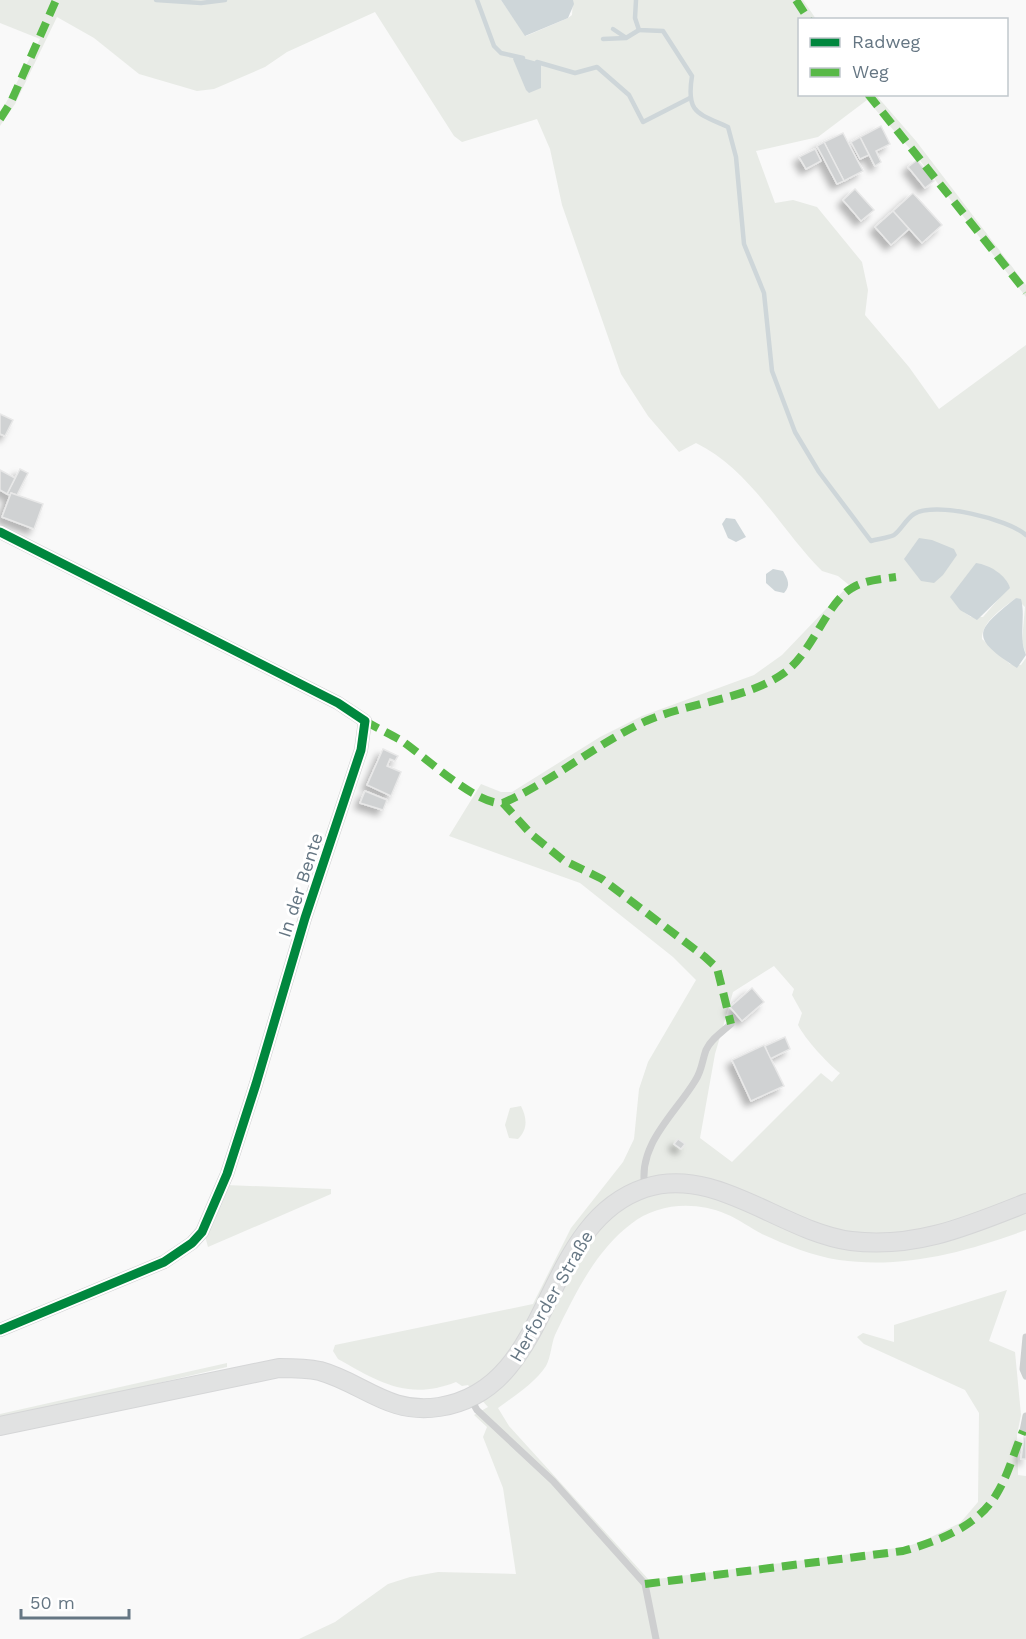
<svg xmlns="http://www.w3.org/2000/svg" width="1026" height="1639" font-family="'Work Sans',sans-serif">
<defs>
<filter id="shadow"><feDropShadow dx="-5.5" dy="5.5" stdDeviation="3" flood-color="#0004"/></filter>
</defs>
<rect width="100%" height="100%" fill="#f9f9f9"/>
<g fill="#e8ebe6" fill-rule="evenodd">
<path d="M 0,0 L 501,0 L 526,36 L 568,18 L 572,15 L 573,0 L 803,0 L 816,19 L 800,20 L 800,94 L 876,95 L 916,141 L 1026,285 L 1026,297 L 918,158 L 867,100 L 818,137 L 756,151 L 775,203 L 793,200 L 817,207 L 862,262 L 868,290 L 865,315 L 909,367 L 939,409 L 1026,345 L 1026,655 L 1022,641 L 1025,607 L 1016,598 C 1002,609 982,621 982,639 L 1010,664 L 1021,665 L 1026,658 L 1026,1230 C 966,1252 903,1269 839,1260 C 813,1256 786,1245 762,1234 C 750,1228 739,1219 726,1214 C 695,1201 658,1203 631,1224 C 595,1251 574,1296 555,1335 C 551,1345 551,1357 546,1366 C 535,1383 514,1396 498,1408 L 509,1426 L 649,1580 L 905,1547 L 923,1541 L 960,1523 L 978,1502 L 979,1413 L 965,1390 L 864,1344 L 857,1337 L 863,1333 L 894,1342 L 894,1325 L 1007,1290 L 989,1341 L 1015,1352 L 1021,1415 L 1017,1435 L 1018,1475 L 1026,1476 L 1026,1639 L 299,1639 L 335,1622 L 388,1584 L 410,1577 L 438,1572 L 516,1574 L 503,1488 L 483,1437 L 487,1427 L 474,1415 L 488,1407 L 468,1385 L 462,1386 L 456,1382 C 408,1401 379,1382 338,1359 L 333,1351 L 335,1345 L 533,1304 L 571,1228 L 623,1162 L 634,1139 L 639,1089 L 648,1062 L 696,980 L 673,957 L 580,883 L 449,836 L 481,784 L 501,792 L 512,792 L 600,737 L 642,716 L 754,675 L 782,655 L 849,585 L 838,576 L 822,571 C 780,529 751,470 696,443 L 679,452 L 648,416 L 621,374 L 562,205 L 550,149 L 537,119 L 462,142 L 454,136 L 375,12 L 287,52 L 265,67 L 214,89 L 197,91 L 139,74 L 94,38 L 57,17 L 15,104 L 0,126 L 0,114 L 40,39 L 0,23 ZM 1002,595 L 983,617 L 971,617 L 964,612 ZM 774,966 L 794,989 L 792,995 L 802,1013 L 798,1025 C 805,1039 828,1064 840,1073 L 832,1082 L 821,1073 L 732,1162 L 700,1138 L 715,1054 L 733,992 Z"/>
<path d="M 521,1106 C 527,1118 528,1129 518,1139 L 509,1138 L 505,1125 L 510,1108 Z"/>
<path d="M 226,1185 L 331,1189 L 331,1194 L 208,1247 L 205,1236 Z"/>
<path d="M 227,1363 L 227,1367 L 0,1420 L 0,1414 Z"/>
</g>
<g fill="#ced6d9">
<path d="M 501,0 L 573,0 L 574,4 L 568,18 L 525,36 Z"/>
<path d="M 515,56 L 541,63 L 541,88 L 529,93 L 526,90 L 513,59 Z"/>
<path d="M 726,518 L 735,519 L 746,537 L 736,542 L 728,538 L 722,524 Z"/>
<path d="M 919,538 L 932,540 L 954,549 L 957,555 L 943,575 L 934,583 L 921,581 L 904,559 Z"/>
<path d="M 976,563 C 990,565 1006,575 1010,588 L 977,620 L 960,610 L 950,597 Z"/>
<path d="M 773,569 L 783,571 C 788,580 791,585 784,593 L 775,591 L 766,583 L 766,574 Z"/>
<path d="M 1016,598 L 1021,599 C 1026,617 1018,637 1026,655 L 1017,668 C 969,637 975,631 1016,598 Z"/>
</g>
<g fill="none" stroke-linecap="round" stroke-linejoin="round">
<g stroke="#ced6d9" stroke-width="4.5">
<path d="M 156,0 L 201,3 L 225,0"/>
<path d="M 477,0 L 494,46 L 501,53 L 523,58"/>
<path d="M 636,0 L 635,18 L 639,30 L 663,31 L 692,76 C 686,113 697,113 728,127 L 736,157 L 744,244 L 764,293 L 772,371 L 795,432 L 819,472 L 871,541 C 878,539 888,538 894,535 C 901,530 906,519 914,514 C 935,501 1008,519 1026,535"/>
<path d="M 613,29 L 625,37"/>
<path d="M 603,39 L 626,38 L 639,30"/>
<path d="M 537,62 L 575,73 L 597,67 L 629,95 L 643,122 L 690,98"/>
</g>
</g>
<g fill="#d0d2d3" stroke="#e8e8e8" stroke-width="1.5" filter="url(#shadow)">
<path d="M 881,126 L 890,144 L 876,151 L 881,162 L 875,166 L 860,137 Z"/>
<path d="M 843,133 L 863,171 L 844,181 L 824,142 Z"/>
<path d="M 860,137 L 869,155 L 860,159 L 851,142 Z"/>
<path d="M 824,142 L 844,181 L 837,184 L 817,146 Z"/>
<path d="M 815,149 L 821,161 L 806,169 L 799,157 Z"/>
<path d="M 917,160 L 934,181 L 925,188 L 908,167 Z"/>
<path d="M 855,189 L 874,210 L 861,221 L 843,200 Z"/>
<path d="M 913,193 L 942,225 L 922,243 L 893,211 Z"/>
<path d="M 893,211 L 909,229 L 891,245 L 875,227 Z"/>
<path d="M 0,414 L 13,420 L 5,436 L 0,434 Z"/>
<path d="M 20,469 L 28,473 L 17,495 L 11,493 L 10,495 L 7,494 Z"/>
<path d="M 0,470 L 15,478 L 7,494 L 0,490 Z"/>
<path d="M 11,493 L 43,504 L 34,529 L 2,517 Z"/>
<path d="M 383,749 L 398,756 L 395,761 L 390,759 L 387,766 L 401,772 L 391,796 L 367,785 Z"/>
<path d="M 365,791 L 387,800 L 383,810 L 360,803 Z"/>
<path d="M 752,988 L 764,1002 L 742,1021 L 730,1007 Z"/>
<path d="M 785,1037 L 790,1049 L 770,1059 L 765,1046 Z"/>
<path d="M 764,1045 L 784,1086 L 751,1101 L 732,1060 Z"/>
<path d="M 678,1139 L 685,1144 L 681,1149 L 674,1144 Z"/>
<path d="M 1024,1437 L 1026,1437 L 1026,1459 L 1021,1459 Z"/>
</g>
<g fill="none" stroke-linecap="round" stroke-linejoin="round">
<defs>
<path id="secondary" d="M 0,1426 L 279,1368 C 293,1368 306,1368 320,1371 C 363,1383 389,1415 439,1407 C 556,1389 538,1224 645,1188 C 716,1165 780,1231 851,1241 C 915,1249 968,1226 1026,1203"/>
</defs>
<use href="#secondary" stroke="#d5d6d7" stroke-width="20"/>
<g stroke="#cecfd0" stroke-width="7">
<path d="M 645,1187 C 637,1145 675,1114 695,1081 C 702,1071 702,1061 706,1050 C 711,1039 722,1032 731,1024"/>
<path d="M 1026,1337 L 1023,1369 L 1026,1376"/>
<path d="M 470,1398 L 477,1410 L 553,1481 L 645,1584 L 656,1639"/>
<path d="M 1026,1416 L 1023,1431 L 1026,1432"/>
</g>
<path stroke="#cecfd0" stroke-width="14" d="M 0,532 L 338,703 L 365,721 L 361,750 L 305,918 L 256,1084 L 227,1174 L 202,1232 L 192,1243 L 164,1262 L 0,1330"/>
<use href="#secondary" stroke="#e1e2e2" stroke-width="18"/>
<g stroke="#58b947" stroke-width="8" stroke-dasharray="15 8" stroke-linecap="butt">
<path d="M 796,0 L 809,20"/>
<path d="M 868,94 L 1026,292"/>
<path d="M 0,119 L 11,102 L 56,0"/>
<path d="M 365,721 C 377,728 390,734 402,741 C 424,756 477,806 503,803 L 531,834 L 563,860 L 602,879 L 705,957 L 717,968 L 731,1024"/>
<path d="M 503,803 C 553,781 596,744 646,721 C 687,703 748,699 784,673 C 813,652 827,602 852,588 C 865,580 881,579 896,577"/>
<path d="M 645,1584 L 903,1551 C 936,1542 977,1527 996,1495 C 1008,1476 1014,1452 1023,1431"/>
</g>
<defs>
<path id="cycleway" d="M 0,532 L 338,703 L 365,721 L 361,750 L 305,918 L 256,1084 L 227,1174 L 202,1232 L 192,1243 L 164,1262 L 0,1330"/>
</defs>
<use href="#cycleway" stroke="#fff" stroke-width="13"/>
<use href="#cycleway" stroke="#00873e" stroke-width="9"/>
</g>
<g text-anchor="middle" dominant-baseline="central" stroke-width="6" stroke-linejoin="round" paint-order="stroke">
<g font-size="18" fill="#657683" stroke="#fff">
<text transform="translate(300 885) rotate(-72)">In der Bente</text>
<text transform="translate(551 1296) rotate(-60)">Herforder Straße</text>
</g>
</g>
<rect x="798" y="18" width="210" height="78" fill="#ffffff" stroke="#c1c8cd" stroke-width="1.5"/>
<rect x="810" y="38" width="30" height="9" fill="#00873e" stroke="#c1c8cd" stroke-width="1.5"/>
<text x="852" y="48" font-size="18" fill="#657683">Radweg</text>
<rect x="810" y="68" width="30" height="9" fill="#58b947" stroke="#c1c8cd" stroke-width="1.5"/>
<text x="852" y="78" font-size="18" fill="#657683">Weg</text>
<path d="M21 1609v9h108v-9" fill="none" stroke="#657683" stroke-width="3"/>
<text x="30" y="1609" font-size="18" fill="#657683" stroke="#ffffff" stroke-width="4.5" paint-order="stroke">50 m</text>
</svg>
